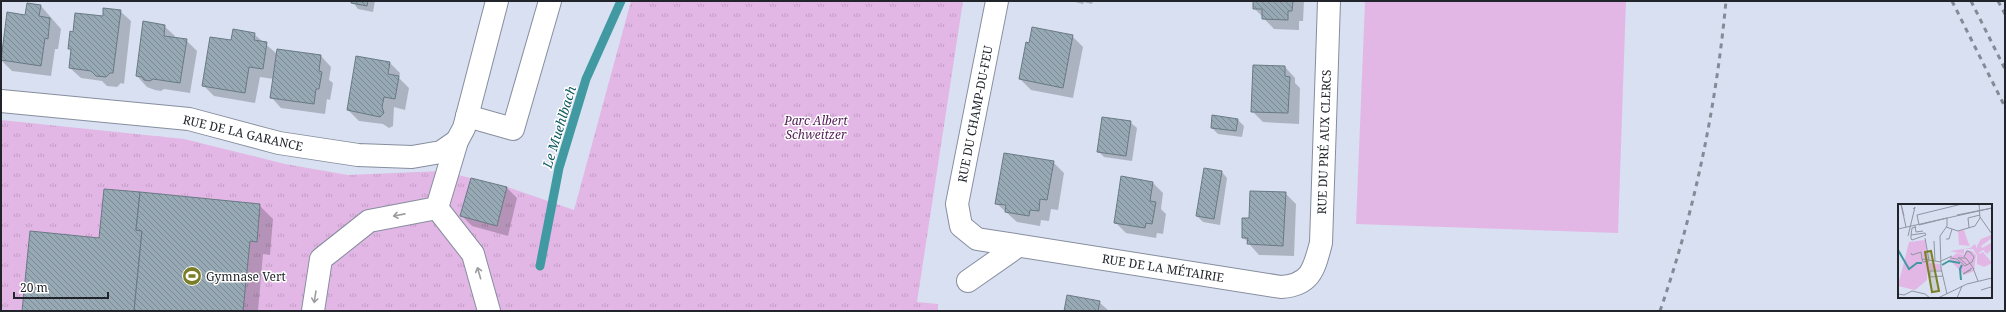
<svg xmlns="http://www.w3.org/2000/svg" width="2006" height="312" font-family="'Noto Serif',serif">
<defs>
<pattern id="park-tufts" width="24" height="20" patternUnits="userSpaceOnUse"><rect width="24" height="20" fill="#e3b7e5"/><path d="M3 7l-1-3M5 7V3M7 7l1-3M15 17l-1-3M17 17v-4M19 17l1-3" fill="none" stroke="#c29dc5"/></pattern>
<pattern id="building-back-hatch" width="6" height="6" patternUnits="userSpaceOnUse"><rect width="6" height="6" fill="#97a9b4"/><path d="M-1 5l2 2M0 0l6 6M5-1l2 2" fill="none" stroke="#7b8993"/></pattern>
</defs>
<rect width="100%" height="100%" fill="#d8e0f1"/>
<path fill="url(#park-tufts)" d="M 631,1 L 963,1 L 917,302 L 938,304 L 938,311 L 1,311 L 1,120 L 184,139 L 285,164 L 348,175 L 442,171 L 507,187 L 574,210 Z"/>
<path fill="#e3b7e5" d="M 1365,1 L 1626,1 L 1618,233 L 1356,224 Z"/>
<g fill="#0003">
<path d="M 352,1 L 375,1 L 373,12 L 358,9 Z"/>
<path d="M 1071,1 L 1093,1 L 1092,4 L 1084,2 L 1083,4 Z"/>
<path d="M 1254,1 L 1304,1 L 1303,21 L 1299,21 L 1299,30 L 1274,29 L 1254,8 Z"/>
<path d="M 41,6 L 61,29 L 58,49 L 55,49 L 51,76 L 12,71 L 1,60 L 26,16 Z"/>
<path d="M 120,11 L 131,21 L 124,84 L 121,83 L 117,87 L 107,86 L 102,81 L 81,78 L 70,68 L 72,51 L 69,48 L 74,33 Z"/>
<path d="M 164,26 L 175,36 L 175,38 L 186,40 L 197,51 L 190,93 L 164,89 L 161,91 L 155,90 L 147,87 L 137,76 Z"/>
<path d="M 254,34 L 277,54 L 321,56 L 331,67 L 329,80 L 333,83 L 330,100 L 327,99 L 325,114 L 281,108 L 271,97 L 274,79 L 260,77 L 255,103 L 214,96 L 203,85 L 232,41 Z"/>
<path d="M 1072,36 L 1083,47 L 1073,98 L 1031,90 L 1020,79 L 1030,44 Z"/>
<path d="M 390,63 L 400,73 L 399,78 L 409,88 L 405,110 L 394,107 L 393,126 L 389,128 L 383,124 L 359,121 L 348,110 Z"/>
<path d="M 1285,67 L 1295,78 L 1295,83 L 1300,88 L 1299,124 L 1263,122 L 1252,111 Z"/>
<path d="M 1238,120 L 1244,126 L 1242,137 L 1218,134 L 1212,128 Z"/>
<path d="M 1130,122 L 1137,128 L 1132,161 L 1104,157 L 1098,151 Z"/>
<path d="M 1053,162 L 1064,173 L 1058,210 L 1051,209 L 1049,221 L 1041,220 L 1040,226 L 1017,222 L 996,203 Z"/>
<path d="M 1221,171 L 1227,178 L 1220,225 L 1203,222 L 1197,216 Z"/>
<path d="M 1153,183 L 1163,193 L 1161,209 L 1166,214 L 1163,234 L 1157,233 L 1156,238 L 1126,233 L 1115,222 Z"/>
<path d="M 507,188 L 517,198 L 508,236 L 472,226 L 462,216 Z"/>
<path d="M 1285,193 L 1296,204 L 1294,256 L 1259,255 L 1243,237 L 1250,219 Z"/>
<path d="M 259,205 L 273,219 L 270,255 L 263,254 L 258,311 L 23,311 Z"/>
<path d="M 1099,302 L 1109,311 L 1065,311 Z"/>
</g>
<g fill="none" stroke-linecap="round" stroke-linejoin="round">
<path stroke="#4199a1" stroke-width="9" d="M 540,266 L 559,168 L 586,79 L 621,1"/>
</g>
<g fill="url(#building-back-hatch)" stroke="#697a84">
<path d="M 351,1 L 368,1 L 367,6 L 351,3 Z"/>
<path d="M 1253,1 L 1293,1 L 1292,11 L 1288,11 L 1288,20 L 1262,19 L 1262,9 L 1253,9 Z"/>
<path d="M 27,3 L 41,5 L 39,16 L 50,18 L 48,39 L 45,38 L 41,66 L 1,60 L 7,12 L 25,15 Z"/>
<path d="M 103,8 L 121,10 L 113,73 L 110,73 L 106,77 L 96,76 L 91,71 L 69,68 L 71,49 L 68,49 L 70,31 L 73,32 L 75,13 L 103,16 Z"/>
<path d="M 143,21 L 165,25 L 164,36 L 187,39 L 180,83 L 153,79 L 150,81 L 144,80 L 142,77 L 136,76 Z"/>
<path d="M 1032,27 L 1073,35 L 1063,88 L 1019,79 L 1026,42 L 1029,43 Z"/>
<path d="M 233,29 L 255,33 L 254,40 L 267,42 L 263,69 L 249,67 L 245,93 L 202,86 L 210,37 L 231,40 Z"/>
<path d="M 277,49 L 321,55 L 319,71 L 322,72 L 319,89 L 316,89 L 314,104 L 270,98 Z"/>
<path d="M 356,56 L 390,62 L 388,74 L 399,76 L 395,99 L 384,97 L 382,107 L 384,113 L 380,117 L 347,110 Z"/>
<path d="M 1253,65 L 1285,66 L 1285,76 L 1290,77 L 1288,113 L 1251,112 Z"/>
<path d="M 1212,115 L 1238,119 L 1236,131 L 1211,128 Z"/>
<path d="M 1102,117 L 1131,121 L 1126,156 L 1097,152 Z"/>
<path d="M 1004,153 L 1054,161 L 1047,200 L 1040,199 L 1039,211 L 1030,210 L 1029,216 L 1005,212 L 1006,205 L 995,204 Z"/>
<path d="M 1204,168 L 1222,171 L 1214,219 L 1196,216 Z"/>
<path d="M 1121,176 L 1153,182 L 1150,201 L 1156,202 L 1152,224 L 1146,223 L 1145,228 L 1114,223 Z"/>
<path d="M 471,178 L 507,187 L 497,226 L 460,216 Z"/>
<path d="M 104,189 L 140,192 L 136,230 L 142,231 L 134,311 L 22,311 L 30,231 L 99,238 Z"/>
<path d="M 1250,191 L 1286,192 L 1283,246 L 1247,244 L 1248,238 L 1242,238 L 1242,218 L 1249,218 Z"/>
<path d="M 140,192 L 260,204 L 257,242 L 250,241 L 243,311 L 134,311 L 142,231 L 136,230 Z"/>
<path d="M 1067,295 L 1100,301 L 1098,311 L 1064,311 Z"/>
</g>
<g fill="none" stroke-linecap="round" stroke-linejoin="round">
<defs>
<g id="minor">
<path d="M 997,1 L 957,204 L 961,226 L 977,239 L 1281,287 C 1311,285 1314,269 1321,243 L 1329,1"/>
<path d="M 1,101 L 189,119 L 279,143 L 358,155 L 412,157 L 441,152 L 457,141"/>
<path d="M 467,116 L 513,129 L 550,1"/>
<path d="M 437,208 L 457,141 L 464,128 L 497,1"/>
<path d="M 437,208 L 473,254 L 489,311"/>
<path d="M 968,281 L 1018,246"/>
<path d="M 313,311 L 321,259 L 369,221 L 437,208"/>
</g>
</defs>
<use href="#minor" stroke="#868e9e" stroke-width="24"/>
<use href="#minor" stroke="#fff" stroke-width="22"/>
<g stroke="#848a96" stroke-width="3" stroke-dasharray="5 5" stroke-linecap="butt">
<path d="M 1952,1 L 2005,107"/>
<path d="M 1971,1 L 2005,69"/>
<path d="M 1998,1 L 2005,14"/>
<path d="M 1660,311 C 1695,210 1716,107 1726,1"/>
</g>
</g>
<defs><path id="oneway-shaft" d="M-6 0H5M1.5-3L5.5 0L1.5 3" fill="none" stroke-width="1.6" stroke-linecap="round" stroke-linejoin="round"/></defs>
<g stroke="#9b9da0">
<use href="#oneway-shaft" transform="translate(399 215) rotate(169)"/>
<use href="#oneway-shaft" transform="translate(479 273) rotate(-106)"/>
<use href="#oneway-shaft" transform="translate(315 297) rotate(99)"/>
</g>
<defs>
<symbol id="stadium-disc" viewBox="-11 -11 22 22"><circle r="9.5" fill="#7a7e27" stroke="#fff"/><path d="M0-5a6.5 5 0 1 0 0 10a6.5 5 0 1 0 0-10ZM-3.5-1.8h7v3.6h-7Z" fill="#fff"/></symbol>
</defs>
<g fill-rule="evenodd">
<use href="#stadium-disc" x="181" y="265" width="22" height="22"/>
</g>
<g text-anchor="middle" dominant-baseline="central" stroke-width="3" stroke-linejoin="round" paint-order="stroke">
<g font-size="12" fill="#21252b" stroke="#fff">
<text transform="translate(975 114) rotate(-79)">RUE DU CHAMP-DU-FEU</text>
<text transform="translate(243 133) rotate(13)">RUE DE LA GARANCE</text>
<text transform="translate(1324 142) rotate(-88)">RUE DU PRÉ AUX CLERCS</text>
<text transform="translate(1163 268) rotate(9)">RUE DE LA MÉTAIRIE</text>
</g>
<g font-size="12" font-style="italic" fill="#521c56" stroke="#fff">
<text x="816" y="120">Parc Albert<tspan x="816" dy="14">Schweitzer</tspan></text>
</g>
<g font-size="12" fill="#21252b" stroke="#fff" text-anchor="start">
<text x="206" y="276">Gymnase Vert</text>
</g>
<g font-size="13" font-style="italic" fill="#105b61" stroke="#fff">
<text transform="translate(559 127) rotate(-73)">Le Muehlbach</text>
</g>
</g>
<g transform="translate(1898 204)">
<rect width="94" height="94" fill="#d8e0f1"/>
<path d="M 77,40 L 81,50 L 85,48 L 94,59 L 86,63 L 79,60 L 79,51 L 75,45 L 66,45 L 66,50 L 52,47 L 72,44 Z" fill="#e3b7e5"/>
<path d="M 66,26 L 70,38 L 72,42 L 61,41 L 60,27 Z" fill="#e3b7e5"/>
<path d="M 27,36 L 31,59 L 42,60 L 43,66 L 29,67 L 29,76 L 17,86 L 0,82 L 11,38 ZM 68,46 L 74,47 L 78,51 L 76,67 L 66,71 L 51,55 L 59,49 L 66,51 Z" fill="#e3b7e5"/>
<path d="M 93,31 L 94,34 L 83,42 L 84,44 L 93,39 L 94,36 L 94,45 L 89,50 L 85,46 L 79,50 L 79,42 L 83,35 Z" fill="#e3b7e5"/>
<path d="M 4,72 L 16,75 L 15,82 L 3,80 L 1,76 Z" fill="#e3b7e5"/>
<path fill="none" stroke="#4199a1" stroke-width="2" d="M 0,46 L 11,65 L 19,59 L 24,59M 44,61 L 51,57 L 62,59M 63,76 L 62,65 L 64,61"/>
<path fill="none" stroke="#8f95a2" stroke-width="1" d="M 3,0 L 8,23M 3,0 L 6,12M 59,11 L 94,4M 82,13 L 94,30M 21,21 L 19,11 L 64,0M 21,21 L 49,14M 17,22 L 18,28 L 25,27M 48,23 L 60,27 L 77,22 L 82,14 L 81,0M 71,24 L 70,14 L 82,11M 0,25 L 94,4M 13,31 L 27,29 L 28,31 L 14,36 L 13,35 L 13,31 L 14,24 L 18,23M 10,32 L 17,3 L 15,5M 27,34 L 31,56M 48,35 L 51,35 L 54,25M 36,37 L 37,57M 13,49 L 14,51 L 23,48 L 24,55M 60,53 L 69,61M 52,54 L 59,55 L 67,62 L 74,58 L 76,53 L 72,48 L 69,47 L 66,53M 60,54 L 68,54 L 76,65M 31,57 L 25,58 L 24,55 L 43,58M 43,57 L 54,52M 75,64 L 80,77M 73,66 L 65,70 L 74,64M 44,67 L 32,67 L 32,73 L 45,72M 83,86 L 93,83 L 94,86M 0,90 L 6,91 L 14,87 L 27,90 L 32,94M 49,90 L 43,64 L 42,32 L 49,22 L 49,14M 40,94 L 69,80 L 94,74M 59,94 L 64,82"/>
<path fill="#7a7e27" fill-opacity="0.15" stroke="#7a7e27" stroke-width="2" d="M 33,47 L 41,87 L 34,88 L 27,48 Z"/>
<rect width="94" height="94" fill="none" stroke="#21252b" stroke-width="2"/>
</g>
<rect width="2006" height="312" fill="none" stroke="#21252b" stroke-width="4"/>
<path d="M14 292v6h94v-6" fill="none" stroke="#21252b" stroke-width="2"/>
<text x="20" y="292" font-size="12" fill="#21252b" stroke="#ffffff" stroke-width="3" paint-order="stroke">20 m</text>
</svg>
